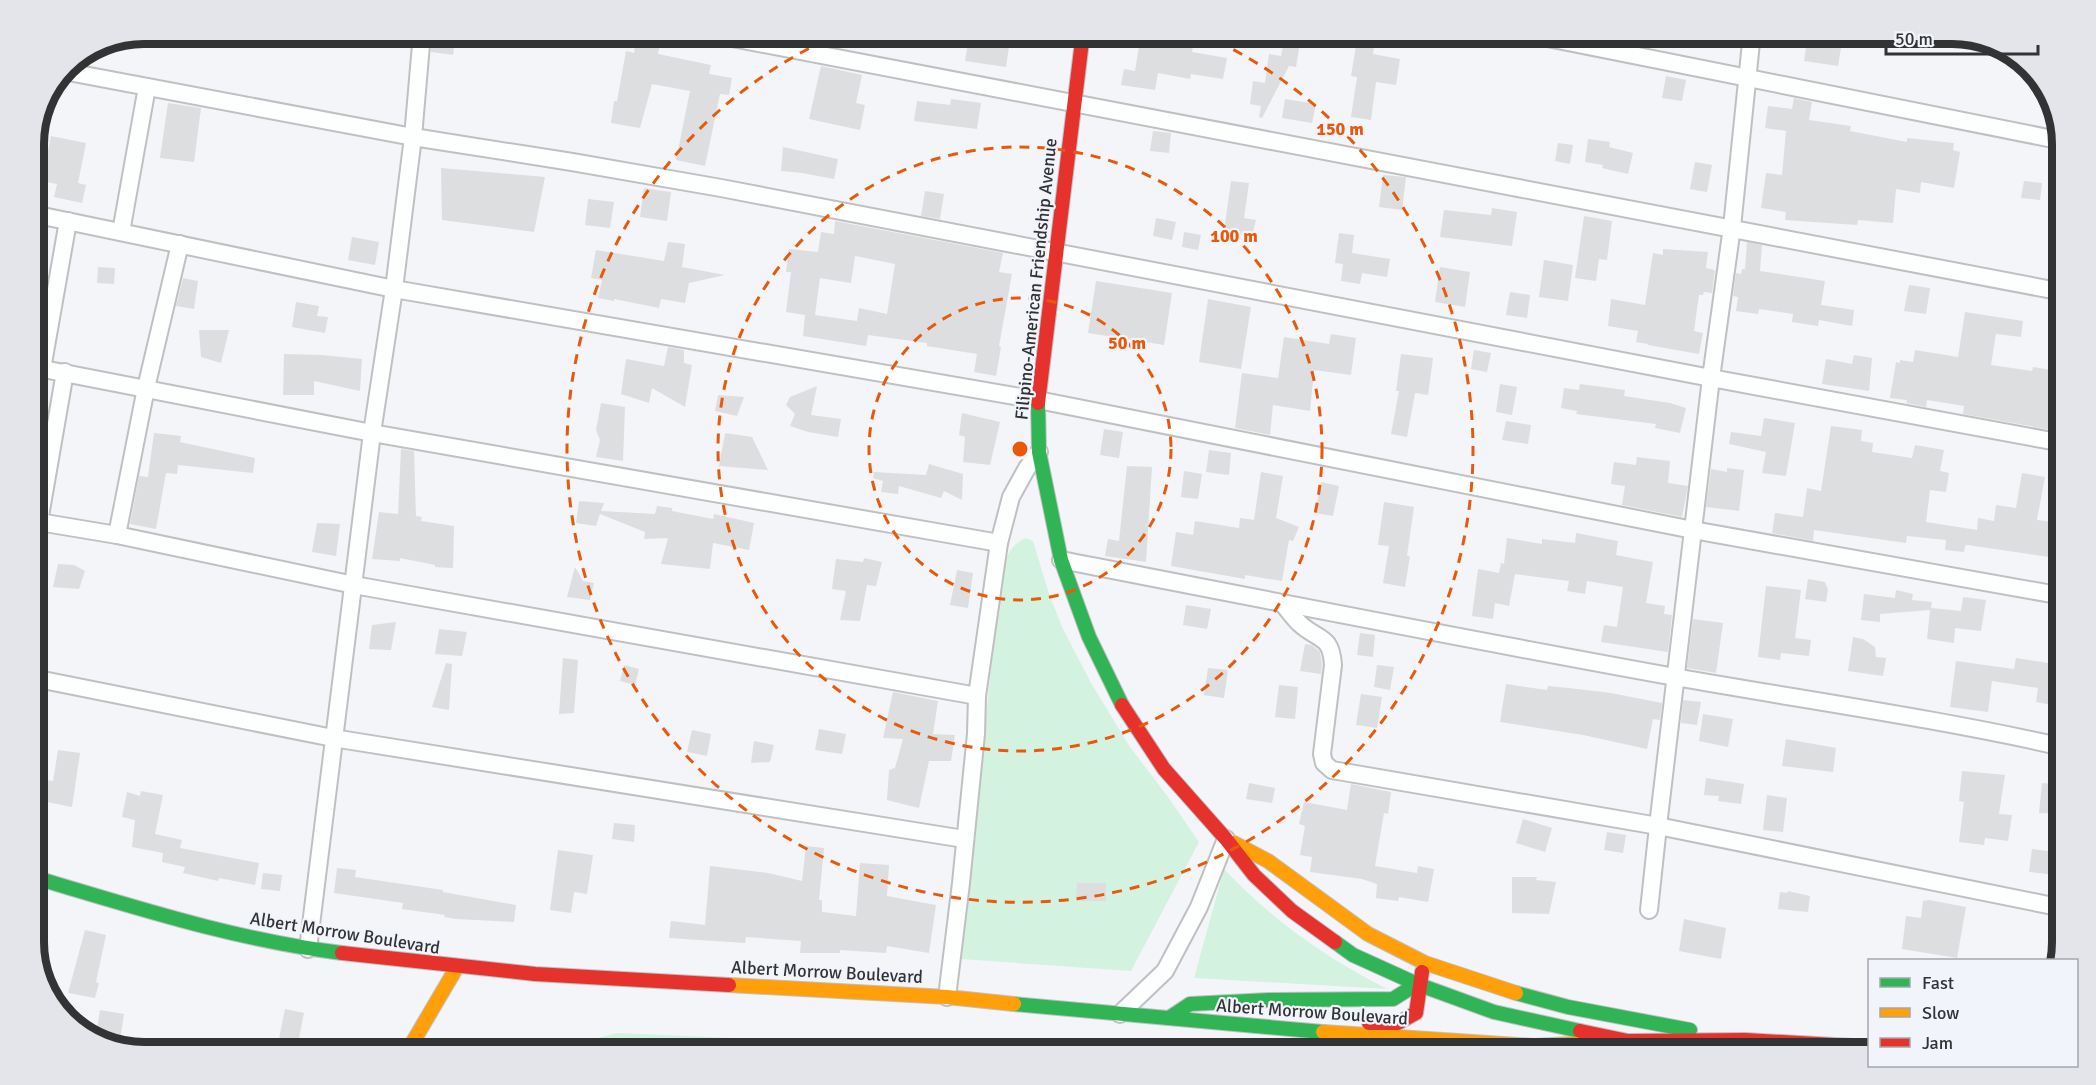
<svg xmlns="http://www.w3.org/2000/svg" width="2096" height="1085" font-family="Signika,sans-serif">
<rect width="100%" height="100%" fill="#f4f5f9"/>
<g fill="#d4f2e0">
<path d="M 1026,538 L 1033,541 L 1049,594 L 1063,629 L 1091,683 L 1130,747 L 1168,797 L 1199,842 L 1131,971 L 961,959 L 1001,571 C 1006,557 1011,544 1026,538 Z"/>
<path d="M 1224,869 C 1272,920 1325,957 1387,989 L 1194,978 Z"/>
<path d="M 617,1033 L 1058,1052 L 545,1052 Z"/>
</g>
<g fill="#dddee0" fill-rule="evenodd">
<path d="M 432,33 L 456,33 L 453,55 L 431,52 Z"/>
<path d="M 637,33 L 662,33 L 658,54 L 711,65 L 709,74 L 732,78 L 729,95 L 720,94 L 705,166 L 676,160 L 690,91 L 652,84 L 640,128 L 611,123 L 614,101 L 617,101 L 626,51 L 634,53 Z"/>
<path d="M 970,33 L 1011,33 L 1006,67 L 965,61 Z"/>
<path d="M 1141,33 L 1195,33 L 1192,52 L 1227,58 L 1223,79 L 1191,74 L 1190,79 L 1158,73 L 1155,90 L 1121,85 L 1124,69 L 1135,71 Z"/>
<path d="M 1358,33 L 1376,33 L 1373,54 L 1400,59 L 1396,85 L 1376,82 L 1371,120 L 1351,117 L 1357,77 L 1351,76 Z"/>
<path d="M 1808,33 L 1843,36 L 1838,66 L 1804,61 Z"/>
<path d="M 1284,41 L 1300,43 L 1296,67 L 1289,66 L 1262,118 L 1259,117 L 1261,106 L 1250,104 L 1253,81 L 1265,83 L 1269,54 L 1281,56 Z"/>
<path d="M 821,66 L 862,75 L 856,103 L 865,105 L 860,130 L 809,119 Z"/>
<path d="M 1666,76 L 1686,80 L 1682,101 L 1662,98 Z"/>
<path d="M 1794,98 L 1812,102 L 1809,120 L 1851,126 L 1850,131 L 1907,142 L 1907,138 L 1954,143 L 1953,150 L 1960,152 L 1954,188 L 1921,182 L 1920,193 L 1896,189 L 1893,223 L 1858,220 L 1857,225 L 1785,220 L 1786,212 L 1761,208 L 1766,173 L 1782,175 L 1786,131 L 1765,128 L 1768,106 L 1792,109 Z"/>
<path d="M 951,99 L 981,103 L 977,129 L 914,121 L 917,101 L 950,105 Z"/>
<path d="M 1285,99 L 1316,104 L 1312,123 L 1282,118 Z"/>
<path d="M 168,103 L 201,108 L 194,162 L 160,158 Z"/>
<path d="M 1153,131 L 1171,133 L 1169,153 L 1150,151 Z"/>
<path d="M 51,136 L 86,143 L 78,183 L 86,185 L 82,203 L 54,197 L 57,184 L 42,181 Z"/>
<path d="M 1588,139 L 1610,142 L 1609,147 L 1633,153 L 1628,174 L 1602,168 L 1603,165 L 1585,162 Z"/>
<path d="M 1558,143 L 1573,145 L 1570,164 L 1555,161 Z"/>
<path d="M 783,147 L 838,159 L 834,179 L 802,173 L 781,171 Z"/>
<path d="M 1695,162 L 1712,165 L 1707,192 L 1690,189 Z"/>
<path d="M 441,168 L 545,177 L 534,232 L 442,220 Z"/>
<path d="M 1383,175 L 1406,177 L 1402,210 L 1379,207 Z"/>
<path d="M 1231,181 L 1249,183 L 1244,218 L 1256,220 L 1252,236 L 1224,231 Z"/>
<path d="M 2024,181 L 2042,183 L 2040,200 L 2021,198 Z"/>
<path d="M 644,188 L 671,192 L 667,221 L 640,217 Z"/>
<path d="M 925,191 L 944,194 L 940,219 L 921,216 Z"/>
<path d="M 588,199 L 614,202 L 610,228 L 585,225 Z"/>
<path d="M 1492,208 L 1517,212 L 1512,246 L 1440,237 L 1444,210 L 1491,215 Z"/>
<path d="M 1584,216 L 1612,221 L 1607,260 L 1599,259 L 1596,281 L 1575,278 Z"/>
<path d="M 1156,218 L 1176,222 L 1172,240 L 1153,236 Z"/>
<path d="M 835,221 L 1003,253 L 999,272 L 1012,274 L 999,346 L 1001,347 L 996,376 L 974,372 L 977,354 L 927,346 L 927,343 L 868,335 L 866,346 L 803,336 L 805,315 L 786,312 L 791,272 L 786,272 L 789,249 L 818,252 L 821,232 L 834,234 ZM 855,256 L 895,264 L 887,314 L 859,308 L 857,321 L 815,315 L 820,278 L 851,283 Z"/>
<path d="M 1184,232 L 1201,235 L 1198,250 L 1182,247 Z"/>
<path d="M 1339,233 L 1354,235 L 1352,253 L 1390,259 L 1387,277 L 1362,273 L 1360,284 L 1341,281 L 1343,264 L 1335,263 Z"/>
<path d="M 352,237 L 379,242 L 375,265 L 348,260 Z"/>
<path d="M 668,242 L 685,244 L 682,267 L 725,275 L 689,283 L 685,303 L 661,299 L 659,308 L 614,299 L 614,301 L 598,298 L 602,280 L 591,278 L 596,250 L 664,261 Z"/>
<path d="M 1747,242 L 1762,245 L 1760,271 L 1825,281 L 1821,305 L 1854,310 L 1852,326 L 1819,320 L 1818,326 L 1792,322 L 1793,314 L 1759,309 L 1758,314 L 1736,311 L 1738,297 L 1733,296 L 1736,273 L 1741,274 L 1742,269 L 1745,269 Z"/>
<path d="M 1663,249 L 1708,252 L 1706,268 L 1715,270 L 1712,293 L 1704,292 L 1703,295 L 1699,295 L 1694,331 L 1703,333 L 1699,354 L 1648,345 L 1648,344 L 1636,342 L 1638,331 L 1608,326 L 1611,299 L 1645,305 L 1653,253 L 1663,255 Z"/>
<path d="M 1544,260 L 1573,265 L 1568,301 L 1539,297 Z"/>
<path d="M 98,267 L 115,268 L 114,284 L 97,283 Z"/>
<path d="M 1440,267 L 1470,272 L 1465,307 L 1435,302 Z"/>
<path d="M 183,278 L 198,281 L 194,309 L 176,306 Z"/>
<path d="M 1096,281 L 1172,293 L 1164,345 L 1088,333 Z"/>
<path d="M 1909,285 L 1930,288 L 1926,314 L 1904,311 Z"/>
<path d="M 1510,292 L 1530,295 L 1527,318 L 1506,315 Z"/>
<path d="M 1208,299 L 1251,307 L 1241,369 L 1199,362 Z"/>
<path d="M 296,302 L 319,306 L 317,316 L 328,317 L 325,333 L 292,327 Z"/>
<path d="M 1965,312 L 2023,321 L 2021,337 L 1996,334 L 1991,365 L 2032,371 L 2033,367 L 2063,372 L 2063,432 L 1963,414 L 1964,406 L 1927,400 L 1926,407 L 1906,403 L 1907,400 L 1890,398 L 1896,362 L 1900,363 L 1900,360 L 1913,362 L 1915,350 L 1958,357 Z"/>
<path d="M 199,330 L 229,330 L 221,363 L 201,357 Z"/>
<path d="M 1331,334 L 1356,338 L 1351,375 L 1314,370 L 1310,411 L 1273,405 L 1270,435 L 1235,428 L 1242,373 L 1278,378 L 1284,337 L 1329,344 Z"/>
<path d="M 668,347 L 684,350 L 684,363 L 692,365 L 685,407 L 652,388 L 649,403 L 621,394 L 626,359 L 664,366 Z"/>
<path d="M 1474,350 L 1491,353 L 1487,372 L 1471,369 Z"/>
<path d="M 284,354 L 321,355 L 362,359 L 360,391 L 314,381 L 314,395 L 283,395 Z"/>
<path d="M 1401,354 L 1433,358 L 1428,395 L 1415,393 L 1407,437 L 1391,434 L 1399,391 L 1396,391 Z"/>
<path d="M 1854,355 L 1872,358 L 1869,391 L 1822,384 L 1826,359 L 1852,364 Z"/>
<path d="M 1500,384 L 1517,387 L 1512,415 L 1496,412 Z"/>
<path d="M 1580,384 L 1625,390 L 1624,396 L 1670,403 L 1686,408 L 1680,433 L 1655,428 L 1656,424 L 1576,414 L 1577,411 L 1561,408 L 1564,388 L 1579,390 Z"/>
<path d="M 817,386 L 811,415 L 841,419 L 838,437 L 808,432 L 790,426 L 795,414 L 786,405 L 790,397 Z"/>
<path d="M 718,395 L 744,397 L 737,416 L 715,411 Z"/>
<path d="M 601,403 L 625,407 L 623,461 L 596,457 L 600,440 L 596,430 Z"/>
<path d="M 962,413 L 1000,422 L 990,465 L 963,462 L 965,437 L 959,435 Z"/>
<path d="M 1764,418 L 1795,423 L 1786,476 L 1762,473 L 1766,452 L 1729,444 L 1731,432 L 1761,436 Z"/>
<path d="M 1506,421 L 1531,425 L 1528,444 L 1502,440 Z"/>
<path d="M 1831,426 L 1862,430 L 1861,441 L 1873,443 L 1872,452 L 1912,458 L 1915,445 L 1944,450 L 1940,471 L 1949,473 L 1946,492 L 1930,490 L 1926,522 L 1977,530 L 1978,518 L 1994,521 L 1996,505 L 2016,508 L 2022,473 L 2045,477 L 2037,520 L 2054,522 L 2049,557 L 1967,545 L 1965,546 L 1964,552 L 1945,550 L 1946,540 L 1907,536 L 1906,543 L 1814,530 L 1813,541 L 1772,533 L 1775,513 L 1803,517 L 1807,488 L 1821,491 Z"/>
<path d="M 1104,429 L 1123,432 L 1119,458 L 1100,455 Z"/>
<path d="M 154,433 L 181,436 L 180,442 L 255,458 L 253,473 L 178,465 L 177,474 L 166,473 L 156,529 L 130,524 L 139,476 L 148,477 Z"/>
<path d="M 725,433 L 752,437 L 768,470 L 719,466 Z"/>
<path d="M 401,449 L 414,451 L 416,516 L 422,517 L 421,521 L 454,526 L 453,568 L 435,567 L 435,565 L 400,558 L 400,561 L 372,559 L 379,512 L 398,514 Z"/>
<path d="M 1209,450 L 1231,453 L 1229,475 L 1206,472 Z"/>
<path d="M 1637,457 L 1670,461 L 1668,483 L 1688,486 L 1682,517 L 1622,505 L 1625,486 L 1611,484 L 1614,462 L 1636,465 Z"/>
<path d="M 929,464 L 963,474 L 962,500 L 944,491 L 941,498 L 899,486 L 898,494 L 881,492 L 883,481 L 873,478 L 874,472 L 926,475 Z"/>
<path d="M 1127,466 L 1152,467 L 1146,562 L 1105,556 L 1108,539 L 1119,541 Z"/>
<path d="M 1727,468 L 1744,470 L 1739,511 L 1706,507 L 1711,469 L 1727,472 Z"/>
<path d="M 1184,471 L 1202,474 L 1198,499 L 1181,497 Z"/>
<path d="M 1261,472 L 1283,476 L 1276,518 L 1299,527 L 1293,541 L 1289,540 L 1282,581 L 1245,575 L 1245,579 L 1171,566 L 1176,532 L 1193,535 L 1195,521 L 1239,528 L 1240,518 L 1254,520 Z"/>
<path d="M 1321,482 L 1339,486 L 1333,516 L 1315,513 Z"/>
<path d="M 579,501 L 604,503 L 601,511 L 655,514 L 657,506 L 672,508 L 672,511 L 713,519 L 714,514 L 754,523 L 749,550 L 713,543 L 710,569 L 661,564 L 668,538 L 644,539 L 645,532 L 600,514 L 596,526 L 576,523 Z"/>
<path d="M 1384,502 L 1414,507 L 1407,556 L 1410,556 L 1405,587 L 1383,583 L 1389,546 L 1378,545 Z"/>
<path d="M 317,523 L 340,524 L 336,556 L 312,552 Z"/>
<path d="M 1576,533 L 1618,541 L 1616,555 L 1653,562 L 1646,603 L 1665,606 L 1664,614 L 1672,615 L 1668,652 L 1601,642 L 1604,625 L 1617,627 L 1623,587 L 1587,581 L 1585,594 L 1567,591 L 1569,581 L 1515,574 L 1509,606 L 1495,603 L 1493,619 L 1472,616 L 1478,569 L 1499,573 L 1501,563 L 1504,564 L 1507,538 L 1542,544 L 1542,539 L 1575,543 Z"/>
<path d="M 864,558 L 882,562 L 876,586 L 867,585 L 860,621 L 840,620 L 846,591 L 832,589 L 836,559 L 863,562 Z"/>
<path d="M 58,564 L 74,565 L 85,571 L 79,589 L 53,587 Z"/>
<path d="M 575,567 L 583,581 L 594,583 L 590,600 L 567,597 Z"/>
<path d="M 957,570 L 973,573 L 968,608 L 950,605 Z"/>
<path d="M 1808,579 L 1825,582 L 1828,590 L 1826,602 L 1805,599 Z"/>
<path d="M 1766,586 L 1801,590 L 1795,638 L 1811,640 L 1809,656 L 1781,653 L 1780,660 L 1758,657 Z"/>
<path d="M 1896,590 L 1913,594 L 1912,600 L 1932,602 L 1931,608 L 1961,611 L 1963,597 L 1986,600 L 1981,631 L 1955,628 L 1954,643 L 1927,639 L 1930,610 L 1880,614 L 1880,622 L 1861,620 L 1864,594 L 1895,598 Z"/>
<path d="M 1186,605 L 1211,609 L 1207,629 L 1183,625 Z"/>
<path d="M 1693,619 L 1723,623 L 1716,673 L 1687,668 Z"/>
<path d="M 396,622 L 391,650 L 369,649 L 372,625 Z"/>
<path d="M 439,629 L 467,632 L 462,656 L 435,654 Z"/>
<path d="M 1360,633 L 1375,635 L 1373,657 L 1357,655 Z"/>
<path d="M 1853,637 L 1863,639 L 1875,647 L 1876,657 L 1886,658 L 1883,676 L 1848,671 Z"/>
<path d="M 1305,644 L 1312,645 L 1320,652 L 1322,664 L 1321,674 L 1300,671 Z"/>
<path d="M 563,658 L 578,660 L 574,713 L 559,714 Z"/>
<path d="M 2016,658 L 2063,665 L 2063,707 L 2036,702 L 2038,688 L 1992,681 L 1988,712 L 1950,707 L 1956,661 L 2014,669 Z"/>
<path d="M 446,663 L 452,664 L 449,710 L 432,707 Z"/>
<path d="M 624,665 L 639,669 L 635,685 L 620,681 Z"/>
<path d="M 1377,665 L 1394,667 L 1390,690 L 1374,687 Z"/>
<path d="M 1208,668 L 1228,670 L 1224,698 L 1204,695 Z"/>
<path d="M 1506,684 L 1547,690 L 1548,686 L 1569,688 L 1611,693 L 1662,703 L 1660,720 L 1653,719 L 1647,749 L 1583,735 L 1500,722 Z"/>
<path d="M 1279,685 L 1298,687 L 1295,719 L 1275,717 Z"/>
<path d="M 893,692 L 938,701 L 933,734 L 955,735 L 951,761 L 929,761 L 919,808 L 887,800 L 889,770 L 895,768 L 903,739 L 883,738 Z"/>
<path d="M 1361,694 L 1382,697 L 1377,728 L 1356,725 Z"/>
<path d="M 1683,700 L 1701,702 L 1697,725 L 1681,723 Z"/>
<path d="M 1703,714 L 1733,719 L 1728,747 L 1699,741 Z"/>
<path d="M 819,729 L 846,734 L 842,754 L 815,750 Z"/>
<path d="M 692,730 L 711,734 L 707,756 L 687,752 Z"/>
<path d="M 1786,739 L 1836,748 L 1833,772 L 1782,766 Z"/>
<path d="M 754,741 L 774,745 L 770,762 L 751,763 Z"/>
<path d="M 58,750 L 80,753 L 72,807 L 42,801 L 46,780 L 53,781 Z"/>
<path d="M 1962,771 L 2005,775 L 1999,814 L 2012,815 L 2008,841 L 1985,838 L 1984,845 L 1959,842 L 1964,802 L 1959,801 Z"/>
<path d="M 1706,778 L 1744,784 L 1741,804 L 1718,801 L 1719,796 L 1704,795 Z"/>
<path d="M 1249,783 L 1275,788 L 1272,803 L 1246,799 Z"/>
<path d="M 2042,783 L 2063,785 L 2063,814 L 2039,813 Z"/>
<path d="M 1351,784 L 1391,792 L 1388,814 L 1384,813 L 1375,866 L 1417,873 L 1418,866 L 1434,869 L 1428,902 L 1399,897 L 1398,901 L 1376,898 L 1377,884 L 1362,879 L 1310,872 L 1312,857 L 1300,855 L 1305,826 L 1299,824 L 1304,802 L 1347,810 Z"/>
<path d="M 141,791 L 163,795 L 155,834 L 182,840 L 180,848 L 259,863 L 255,885 L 219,878 L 218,881 L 183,873 L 185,867 L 162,862 L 163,853 L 132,847 L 135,820 L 122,817 L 127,792 L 140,796 Z"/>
<path d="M 1767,795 L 1787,798 L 1783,832 L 1763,830 Z"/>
<path d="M 1523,819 L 1552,828 L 1545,852 L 1516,843 Z"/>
<path d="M 614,823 L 635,825 L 634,842 L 612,839 Z"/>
<path d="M 1607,832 L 1626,835 L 1623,853 L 1604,850 Z"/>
<path d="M 806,846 L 824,848 L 819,900 L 822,900 L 822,912 L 856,916 L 860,863 L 889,865 L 887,896 L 936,905 L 929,953 L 887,946 L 886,953 L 840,950 L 840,953 L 800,953 L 801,941 L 746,937 L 745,943 L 669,938 L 671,921 L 705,925 L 710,866 L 768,873 L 802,881 Z"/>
<path d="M 2032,849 L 2063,853 L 2063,876 L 2029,872 Z"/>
<path d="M 558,850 L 593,855 L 587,894 L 574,892 L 571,913 L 550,910 Z"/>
<path d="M 337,868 L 356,870 L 355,877 L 443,890 L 443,892 L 516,905 L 514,922 L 456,919 L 444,917 L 445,915 L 402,909 L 403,903 L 334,893 Z"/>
<path d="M 263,873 L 282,875 L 280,891 L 261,889 Z"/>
<path d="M 1512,877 L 1537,877 L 1536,880 L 1556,882 L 1549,914 L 1512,913 Z"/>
<path d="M 1077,883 L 1106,883 L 1106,901 L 1076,901 Z"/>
<path d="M 1788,891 L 1810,896 L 1808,912 L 1778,909 L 1780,892 L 1787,893 Z"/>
<path d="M 1929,900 L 1966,907 L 1957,958 L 1902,949 L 1906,916 L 1921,918 L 1923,901 Z"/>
<path d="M 1684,919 L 1726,928 L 1721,959 L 1679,951 Z"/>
<path d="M 85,930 L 106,935 L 96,982 L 99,983 L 95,998 L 68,993 Z"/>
<path d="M 285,1009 L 304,1013 L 297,1048 L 278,1044 Z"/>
<path d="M 100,1010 L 124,1014 L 119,1046 L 95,1041 Z"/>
</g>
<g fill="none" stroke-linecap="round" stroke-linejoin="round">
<defs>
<g id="street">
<path d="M 706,33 L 2063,292"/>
<path d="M 1523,33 L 2063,141"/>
<path d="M 1752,33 L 1732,227 L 1711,378 L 1658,826 L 2063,908"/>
<path d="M 63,71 L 413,137 L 572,162 L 721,188 L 1711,378 L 2063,443"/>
<path d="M 33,214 L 394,289 L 1038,400 L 1693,530 L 2063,596"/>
<path d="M 121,232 L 147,87"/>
<path d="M 33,367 L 372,433 L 999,543"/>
<path d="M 42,369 L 68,221"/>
<path d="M 33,521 L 117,535 L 354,585 L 977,696"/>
<path d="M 39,522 L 65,372"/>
<path d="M 117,535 L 146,388 L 180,244"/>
<path d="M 1061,560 C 1266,600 1470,640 1675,677 C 1804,700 1935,718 2063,747"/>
<path d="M 1283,604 C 1288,610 1293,617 1299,623 C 1318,641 1331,634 1333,665 L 1322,754 L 1324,763 L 1332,770 L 1658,826 L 1649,910"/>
<path d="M 33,678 L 333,738 L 964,839"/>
<path d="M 308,949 L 372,433 L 394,289 L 413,137 L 422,33"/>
<path d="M 947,997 L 961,883 L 976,734 L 977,696 L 999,543 L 1011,497 L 1027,468 L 1039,452"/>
<path d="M 1120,1014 L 1165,971 L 1199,907 L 1226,839"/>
</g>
<g id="fast">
<path d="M 1038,403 L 1039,452 L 1061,560 L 1089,637 L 1122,705"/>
<path d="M 33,877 C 135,907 235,940 342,953"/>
<path d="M 1335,942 L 1353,955 L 1417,984 L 1494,1012 L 1580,1031"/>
<path d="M 1516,993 L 1568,1007 L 1690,1030"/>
<path d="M 1014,1004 L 1323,1032"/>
<path d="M 1169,1018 L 1190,1004 L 1269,1000 L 1393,999 L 1417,984"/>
</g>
<g id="slow">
<path d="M 1234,843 L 1268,861 L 1368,934 L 1425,963 L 1516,993"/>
<path d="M 729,985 L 947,997 L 1014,1004"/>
<path d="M 1323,1032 L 1534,1046 L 1628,1041"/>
<path d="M 407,1052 L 457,967"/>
</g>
<g id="jam">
<path d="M 1038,403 L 1083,33"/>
<path d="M 1122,705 L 1164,769 L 1226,839 L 1254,875 L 1292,911 L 1335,942"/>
<path d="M 342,953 L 535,974 L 729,985"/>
<path d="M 1369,1023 L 1398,1023 L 1416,1013 L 1422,972"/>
<path d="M 1580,1031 L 1628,1041 L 1745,1040 L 1870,1047"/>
</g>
</defs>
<use href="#street" stroke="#c0c0c3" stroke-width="20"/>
<use href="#fast" stroke="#c0c0c3" stroke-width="16"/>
<use href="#slow" stroke="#c0c0c3" stroke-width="16"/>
<use href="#jam" stroke="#c0c0c3" stroke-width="16"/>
<use href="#street" stroke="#fdfefe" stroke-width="16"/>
<use href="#fast" stroke="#30b455" stroke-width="14"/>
<use href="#slow" stroke="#ff9f0a" stroke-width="14"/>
<use href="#jam" stroke="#e5322d" stroke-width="14"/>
</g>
<g fill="none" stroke="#e8590c" stroke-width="3" stroke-dasharray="10 8">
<circle cx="1020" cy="449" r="151"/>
<circle cx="1020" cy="449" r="302"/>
<path d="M1201 34A453 453 0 1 1 839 34"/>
</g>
<g text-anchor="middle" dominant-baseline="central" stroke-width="4.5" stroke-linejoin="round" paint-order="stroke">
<g font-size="18" fill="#323335" stroke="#f2f4fb">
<text transform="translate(1036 279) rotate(-84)">Filipino-American Friendship Avenue</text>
<text transform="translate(345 933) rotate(9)">Albert Morrow Boulevard</text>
<text transform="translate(827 972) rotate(3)">Albert Morrow Boulevard</text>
<text transform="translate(1312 1012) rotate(4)">Albert Morrow Boulevard</text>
</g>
</g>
<path d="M0 0H2096V1085H0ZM144 44H1952A100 100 0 0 1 2052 144V942A100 100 0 0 1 1952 1042H144A100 100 0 0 1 44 942V144A100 100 0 0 1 144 44Z" fill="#e3e5eb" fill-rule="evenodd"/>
<path fill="none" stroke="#323335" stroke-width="8" d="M144 44H1952A100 100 0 0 1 2052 144V942A100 100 0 0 1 1952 1042H144A100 100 0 0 1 44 942V144A100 100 0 0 1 144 44Z"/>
<circle cx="1020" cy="449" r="9" fill="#e8590c" stroke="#f2f4fb" stroke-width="3"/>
<g font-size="18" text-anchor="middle" font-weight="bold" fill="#e8590c" stroke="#f2f4fb" stroke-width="4.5" stroke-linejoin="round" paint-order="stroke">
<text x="1340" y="135">150 m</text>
<text x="1234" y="242">100 m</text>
<text x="1127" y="349">50 m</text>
</g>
<rect x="1868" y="959" width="210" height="108" fill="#f2f4fb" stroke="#a5a7ac" stroke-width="1.5"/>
<rect x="1880" y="978" width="30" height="9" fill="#30b455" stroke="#a5a7ac" stroke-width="1.5"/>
<text x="1922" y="989" font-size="18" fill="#323335">Fast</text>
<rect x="1880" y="1008" width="30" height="9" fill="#ff9f0a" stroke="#a5a7ac" stroke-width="1.5"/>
<text x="1922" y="1019" font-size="18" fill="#323335">Slow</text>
<rect x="1880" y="1038" width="30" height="9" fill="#e5322d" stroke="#a5a7ac" stroke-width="1.5"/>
<text x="1922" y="1049" font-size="18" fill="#323335">Jam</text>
<path d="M1886 45v9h152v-9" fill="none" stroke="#323335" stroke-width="3"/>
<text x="1895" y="45" font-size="18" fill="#323335" stroke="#f2f4fb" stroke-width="4.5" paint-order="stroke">50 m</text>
</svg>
